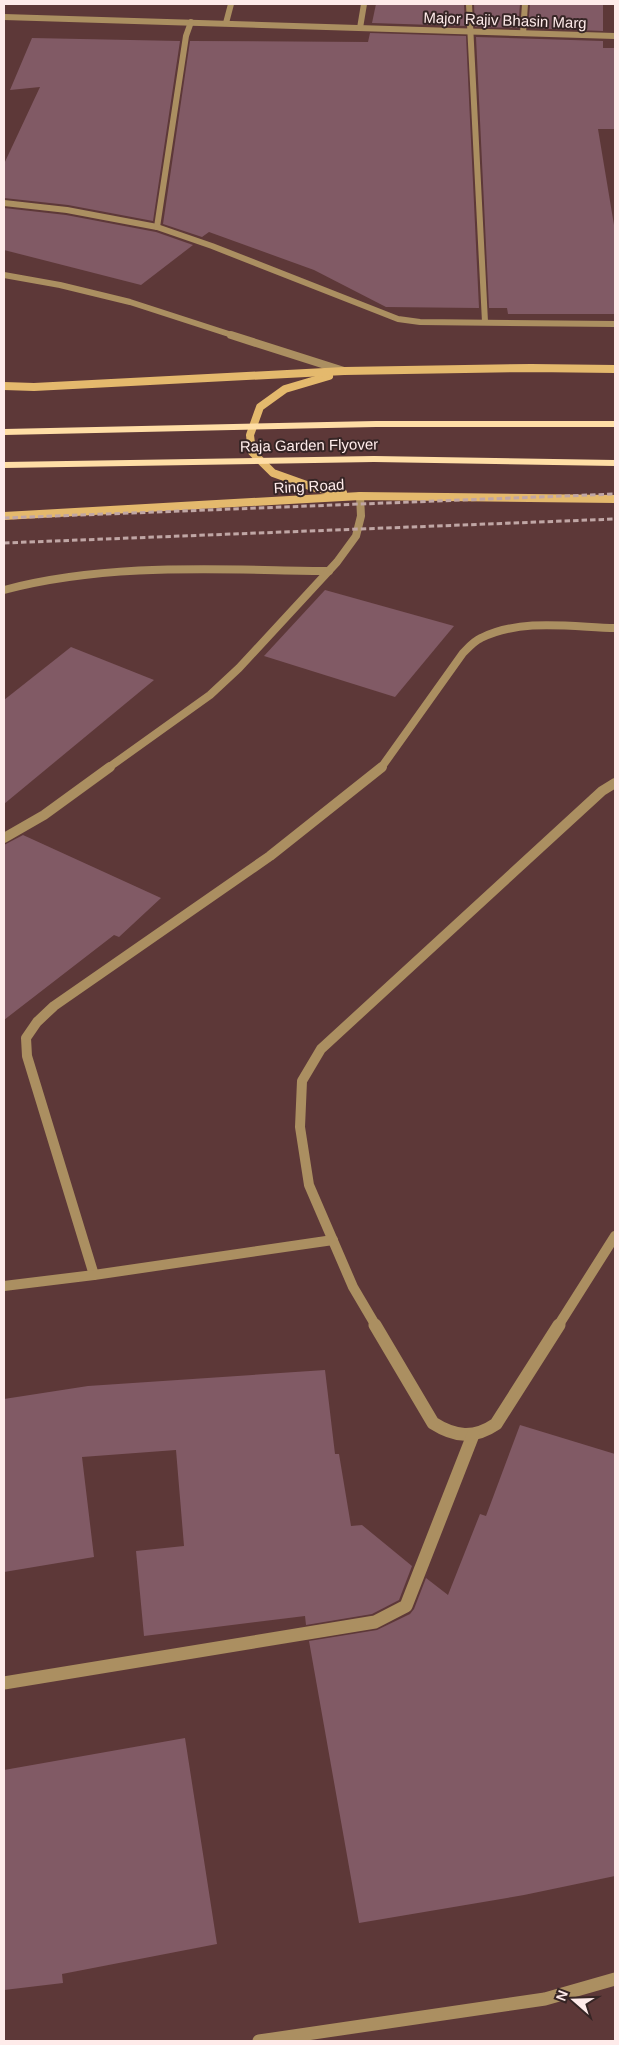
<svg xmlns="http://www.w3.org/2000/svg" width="619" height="2045" font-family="Arial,sans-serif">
<rect width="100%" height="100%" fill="#5d3838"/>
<g fill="#815a65">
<path d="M 376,4 L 464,4 L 465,26 L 372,23 Z"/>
<path d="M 474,4 L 520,4 L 518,28 L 475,27 Z"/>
<path d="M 530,4 L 603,4 L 603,31 L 528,28 Z"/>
<path d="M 370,33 L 466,36 L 479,308 L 386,307 L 314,270 L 209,232 L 202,237 L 163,224 L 190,41 L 368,42 Z"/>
<path d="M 476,37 L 603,41 L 603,48 L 615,48 L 615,129 L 598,129 L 615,231 L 615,314 L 508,314 L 507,308 L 489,308 Z"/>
<path d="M 32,38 L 180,41 L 153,221 L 68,205 L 4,198 L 4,164 L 40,87 L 10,90 Z"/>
<path d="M 4,208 L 66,215 L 156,232 L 193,245 L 141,285 L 4,250 Z"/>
<path d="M 325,590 L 454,626 L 395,697 L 264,656 Z"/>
<path d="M 71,647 L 154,680 L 4,804 L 4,700 Z"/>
<path d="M 23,835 L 161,898 L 119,937 L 114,935 L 4,1020 L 4,845 Z"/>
<path d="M 325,1370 L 335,1454 L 339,1454 L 351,1526 L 362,1525 L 412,1566 L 399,1600 L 372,1614 L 306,1625 L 305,1616 L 144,1636 L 136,1551 L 184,1546 L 176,1450 L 82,1457 L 94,1557 L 4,1572 L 4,1399 L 88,1386 Z"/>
<path d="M 520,1425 L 615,1454 L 615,1876 L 524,1895 L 359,1923 L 309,1641 L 377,1630 L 410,1614 L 414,1609 L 426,1578 L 448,1595 L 480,1514 L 486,1516 Z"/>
<path d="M 185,1738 L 217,1944 L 62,1974 L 63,1983 L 4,1990 L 4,1770 Z"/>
</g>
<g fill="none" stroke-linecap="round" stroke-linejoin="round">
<path stroke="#ab8f61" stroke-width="6" d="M 4,275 L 60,285 L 130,302 L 235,336"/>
<path stroke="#ab8f61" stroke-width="8" d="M 231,335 L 344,371"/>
<g stroke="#ab8f61" stroke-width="6">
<path d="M 469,4 L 485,322"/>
<path d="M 4,17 L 615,36"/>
<path d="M 226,23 L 231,4"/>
<path d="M 360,28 L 364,4"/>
<path d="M 523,33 L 525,4"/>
<path d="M 4,203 L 67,210 L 157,227 L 212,246 L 398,319 L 420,322 L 615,324"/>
<path d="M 157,227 L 186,36 L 191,22"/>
</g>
<g stroke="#ab8f61" stroke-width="8">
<path d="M 4,590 C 110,562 220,570 329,571"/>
<path d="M 108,768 L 210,695 L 239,668 L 337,562 L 356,536 L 361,516 L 360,496"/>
<path d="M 381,768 L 463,653 C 468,648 474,641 481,638 C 521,618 572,627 615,628"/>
</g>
<g stroke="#ab8f61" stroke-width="10">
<path d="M 4,838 L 44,815 L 110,767"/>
<path d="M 94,1275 L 27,1056 L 26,1038 L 37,1022 L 54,1006 L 270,856 L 382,767"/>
<path d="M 4,1286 L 94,1275 L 333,1240"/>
<path d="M 376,1326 L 353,1287 L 309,1185 L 300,1127 L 302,1081 L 321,1049 L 602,791 L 615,783"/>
<path d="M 558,1326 L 615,1236"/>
</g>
<g stroke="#ab8f61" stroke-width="13">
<path d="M 375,1325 L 433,1423 C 455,1437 474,1439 496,1424 L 559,1325"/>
<path d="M 4,1683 L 375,1622 L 406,1606 L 473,1435"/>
<path d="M 259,2041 L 545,1999 L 615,1979"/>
</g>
<g stroke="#e4b96d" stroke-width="8">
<path d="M 329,376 L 285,389 L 260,407 L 250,435 L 252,452 L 273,473 L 315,488 L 343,493"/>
<path d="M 4,386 L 34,387 L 344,371 L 531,368 L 615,369"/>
<path d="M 4,516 L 360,496 L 615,499"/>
</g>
<g fill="#ffdea6" fill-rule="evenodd">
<path d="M 376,421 L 615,421 L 615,427 L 376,427 L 4,435 L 4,429 Z"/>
<path d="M 374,456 L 615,460 L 615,466 L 374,462 L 4,468 L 4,462 Z"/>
</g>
<g stroke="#c0a6a5" stroke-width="3" stroke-dasharray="5.5 3" stroke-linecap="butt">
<path d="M 4,518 L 615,494"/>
<path d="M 4,543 L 615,519"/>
</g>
</g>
<g text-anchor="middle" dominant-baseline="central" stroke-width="4" stroke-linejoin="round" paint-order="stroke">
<g font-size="15" fill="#feebea" stroke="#362525">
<text transform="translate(505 20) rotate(2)">Major Rajiv Bhasin Marg</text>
<text transform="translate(309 445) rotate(-1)">Raja Garden Flyover</text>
<text transform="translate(309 486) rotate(-3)">Ring Road</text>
</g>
</g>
<rect width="619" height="2045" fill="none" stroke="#feebea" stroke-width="10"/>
<g transform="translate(574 2000) rotate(290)" stroke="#362525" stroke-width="4" paint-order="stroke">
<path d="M0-4L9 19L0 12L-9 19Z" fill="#feebea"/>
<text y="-8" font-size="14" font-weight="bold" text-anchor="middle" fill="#feebea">N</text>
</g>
</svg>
